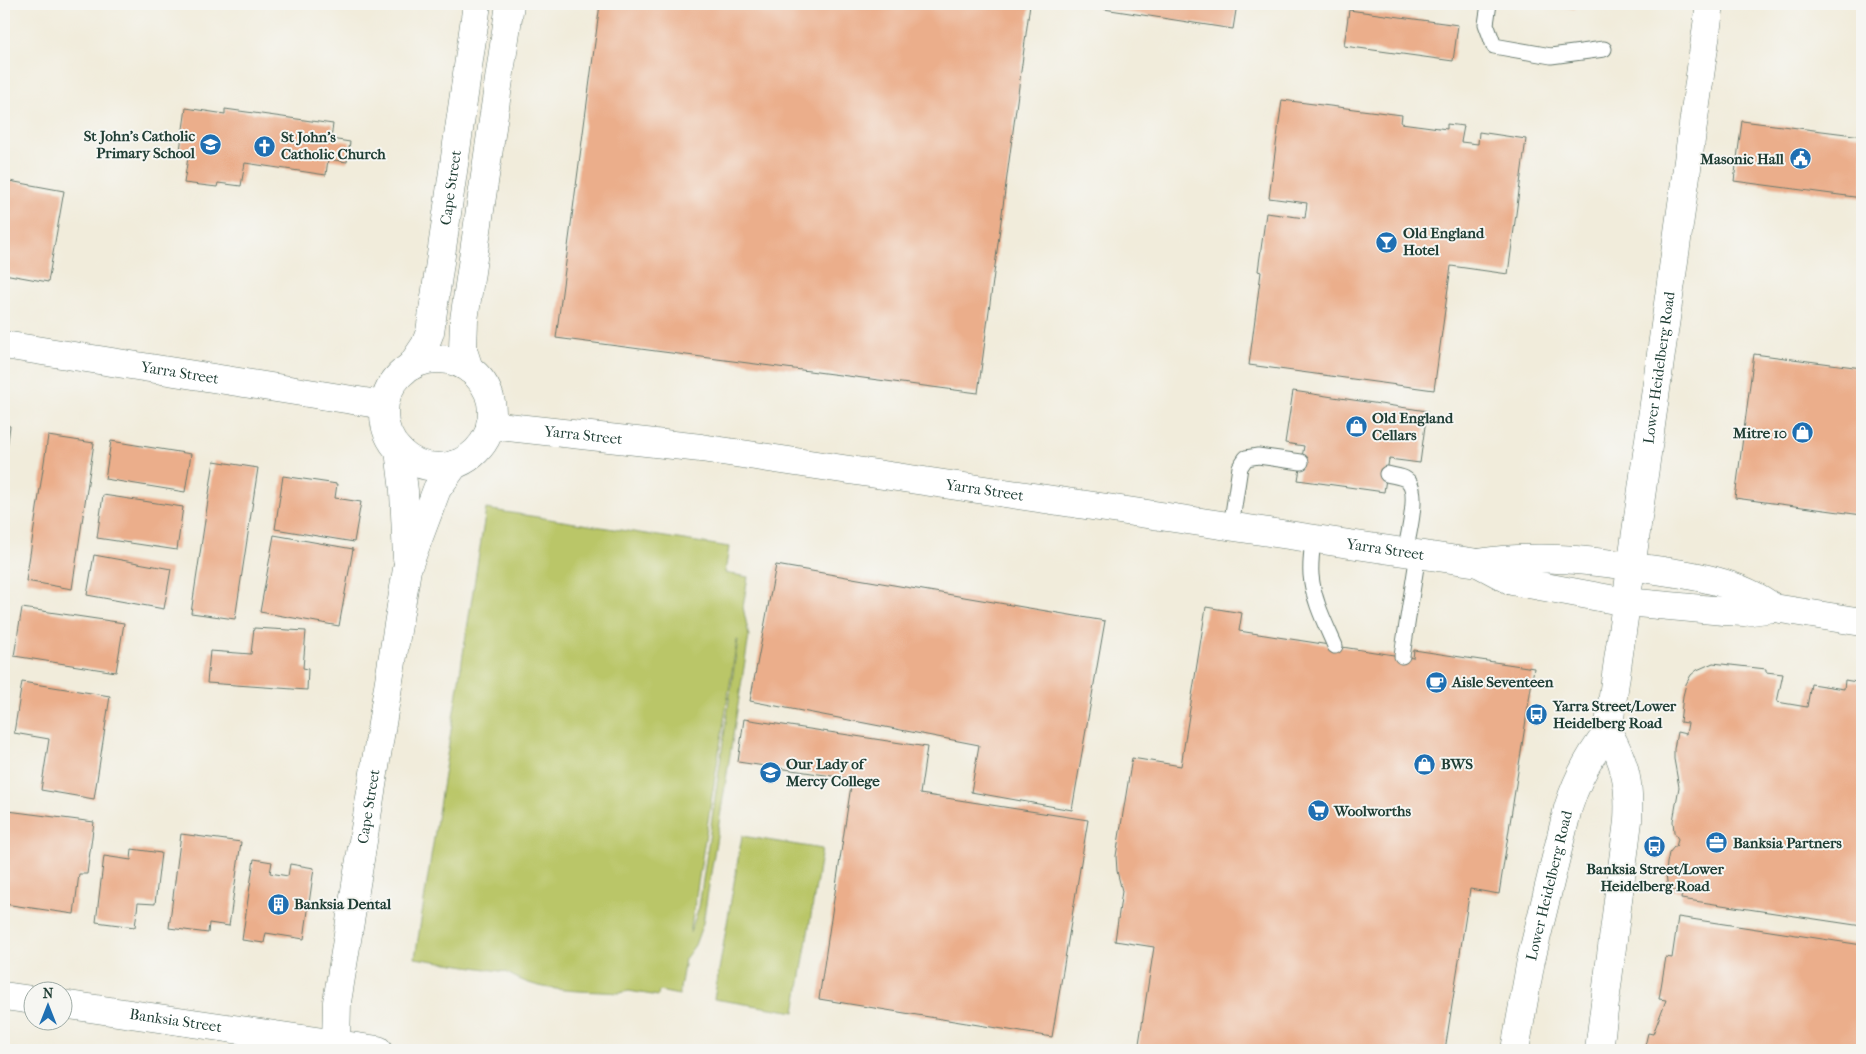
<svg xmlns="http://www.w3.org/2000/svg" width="1866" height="1054" font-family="'IM FELL French Canon',serif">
<rect width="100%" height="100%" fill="#f6f6f2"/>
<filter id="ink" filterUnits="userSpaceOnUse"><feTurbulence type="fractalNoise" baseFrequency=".02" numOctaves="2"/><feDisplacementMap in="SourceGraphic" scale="10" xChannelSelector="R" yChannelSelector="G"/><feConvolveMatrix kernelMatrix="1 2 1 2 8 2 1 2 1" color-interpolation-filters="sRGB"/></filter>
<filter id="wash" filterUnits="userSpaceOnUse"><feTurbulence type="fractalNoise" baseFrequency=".0096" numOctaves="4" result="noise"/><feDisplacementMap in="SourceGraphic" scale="20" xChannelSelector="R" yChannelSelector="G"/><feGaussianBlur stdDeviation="1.12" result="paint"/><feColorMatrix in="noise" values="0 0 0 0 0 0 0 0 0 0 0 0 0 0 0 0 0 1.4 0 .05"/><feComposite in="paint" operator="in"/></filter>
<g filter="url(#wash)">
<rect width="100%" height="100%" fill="#f1ecdb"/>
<g fill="#bac668" stroke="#6c824e" fill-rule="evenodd">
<path d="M 486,509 L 729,547 L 725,573 L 748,577 L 743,607 L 749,636 L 703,923 L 695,945 L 685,959 L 679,995 L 659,991 L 658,996 L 629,991 L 619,993 C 582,990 539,994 506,972 L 415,958 ZM 738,640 L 699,907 L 690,933 L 737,640 Z"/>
<path d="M 742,836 L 822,849 L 795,1012 L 714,999 Z"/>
</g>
<g id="blocks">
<g fill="#ebae8b">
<path d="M 600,4 L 1030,4 L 978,393 L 556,338 Z"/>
<path d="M 1105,4 L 1237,4 L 1233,29 L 1104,9 Z"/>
<path d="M 1547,4 L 1575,4 L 1575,9 Z"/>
<path d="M 1349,10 L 1458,25 L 1453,61 L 1344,46 Z"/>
<path d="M 1282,100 L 1402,115 L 1401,123 L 1447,129 L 1447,124 L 1464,126 L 1461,142 L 1478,144 L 1479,132 L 1526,139 L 1508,274 L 1451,266 L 1434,390 L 1249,365 L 1261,272 L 1258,271 L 1266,213 L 1305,218 L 1307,203 L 1269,198 Z"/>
<path d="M 186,108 L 225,114 L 225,109 L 333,124 L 331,139 L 350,142 L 347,162 L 328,159 L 326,175 L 245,163 L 241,186 L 218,183 L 217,187 L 184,183 L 189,151 L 180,150 Z"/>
<path d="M 1742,121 L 1862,136 L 1862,198 L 1734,181 Z"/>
<path d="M 4,180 L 64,191 L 48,282 L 4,274 Z"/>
<path d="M 1754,354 L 1862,368 L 1862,515 L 1735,498 Z"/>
<path d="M 1293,391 L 1427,411 L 1420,463 L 1389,459 L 1384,492 L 1298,480 L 1304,446 L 1285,443 Z"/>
<path d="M 4,425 L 10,426 L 5,464 L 4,464 Z"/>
<path d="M 48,436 L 94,443 L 72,589 L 26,581 Z"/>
<path d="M 111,441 L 191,454 L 185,492 L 105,479 Z"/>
<path d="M 214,461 L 258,468 L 235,619 L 191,613 Z"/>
<path d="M 283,476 L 337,484 L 335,498 L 361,502 L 354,542 L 275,529 Z"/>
<path d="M 103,495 L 183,507 L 177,550 L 97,538 Z"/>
<path d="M 274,535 L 353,549 L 339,626 L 260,612 Z"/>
<path d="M 94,555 L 171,569 L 164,609 L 87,595 Z"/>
<path d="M 776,565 L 1105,621 L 1072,810 L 971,792 L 979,745 L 750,701 Z"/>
<path d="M 1206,607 L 1242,613 L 1239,631 L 1413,658 L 1414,650 L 1534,668 L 1499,894 L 1470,889 L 1445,1050 L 1138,1050 L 1154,947 L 1115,941 L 1122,891 L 1117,871 L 1116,856 L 1132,758 L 1181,766 Z"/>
<path d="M 22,608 L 124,623 L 116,672 L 14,656 Z"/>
<path d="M 254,628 L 306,631 L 303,668 L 308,669 L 307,690 L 207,683 L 210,651 L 251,654 Z"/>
<path d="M 1713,663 L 1766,669 L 1766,672 L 1783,674 L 1777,702 L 1807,707 L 1811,684 L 1844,689 L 1845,680 L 1862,683 L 1862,926 L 1681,899 L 1682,892 L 1668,889 L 1666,874 L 1667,863 L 1669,853 L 1674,847 L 1676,847 L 1678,839 L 1674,832 L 1673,821 L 1679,787 L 1674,759 L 1674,749 L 1677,732 L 1686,734 L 1688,723 L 1680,722 L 1683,696 L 1686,684 L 1691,675 L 1697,670 Z"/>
<path d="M 22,682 L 110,696 L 94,799 L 41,790 L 49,739 L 14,733 Z"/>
<path d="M 744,719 L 927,747 L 920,794 L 1088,820 L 1052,1037 L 819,999 L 852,779 L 738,762 Z"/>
<path d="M 8,811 L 94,822 L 87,874 L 79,874 L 74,914 L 4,904 L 4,840 Z"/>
<path d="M 181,834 L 241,842 L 229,926 L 209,923 L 208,933 L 169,928 Z"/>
<path d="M 132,849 L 161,853 L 155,904 L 138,903 L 135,927 L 96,922 L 104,856 L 131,860 Z"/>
<path d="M 254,859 L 272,862 L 270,873 L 288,876 L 290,864 L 314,868 L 304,939 L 266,933 L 264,943 L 242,940 Z"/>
<path d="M 1678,917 L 1862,945 L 1862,1050 L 1644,1050 L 1648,1033 L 1653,1034 L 1666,1000 L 1659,999 L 1666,957 L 1672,958 Z"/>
</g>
</g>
</g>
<g filter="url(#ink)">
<use href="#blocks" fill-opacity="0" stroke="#687a6e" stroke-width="1"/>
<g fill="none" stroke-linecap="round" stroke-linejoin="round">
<defs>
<g id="service">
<path d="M 1489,4 L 1486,24 L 1494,46 L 1551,56 L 1604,49"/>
<path d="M 1387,474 C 1394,476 1404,476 1409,482 C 1419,494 1408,537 1405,553"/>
<path d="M 1231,527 L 1240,467 L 1246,458 L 1258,456 L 1301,462"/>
<path d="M 1313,539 C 1312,551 1310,563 1311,575 C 1313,600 1325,623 1335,646"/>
<path d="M 1402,656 L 1418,554"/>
</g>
<g id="minor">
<path id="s1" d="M 4,345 L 384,405"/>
<path id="s2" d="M 490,425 L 701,448 L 1478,563 C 1537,554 1591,560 1649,569 C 1693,575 1738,581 1774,608"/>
<path d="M 1478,563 L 1512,581 L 1626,602 L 1724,611 L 1744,612 L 1774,608 L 1862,622"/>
</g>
<g id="tertiary">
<circle cx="438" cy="413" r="54"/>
<path id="s3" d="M 411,366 L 425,345 L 430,332 L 477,4"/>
<path d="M 469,369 L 463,350 L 464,320 L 510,4"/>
<path d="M 399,450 L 404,491 L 407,558"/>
<path id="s4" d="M 336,1045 L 337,1002 L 407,569 L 437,489 L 455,464"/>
</g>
<g id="trunk">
<path d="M 4,996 L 32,1000"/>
<path id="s5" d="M 62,1004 L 378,1050"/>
<path id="s6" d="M 1515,1050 L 1531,960 L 1568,808 C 1577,779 1590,755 1608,732 L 1710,4"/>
<path d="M 1599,1050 L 1628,821 C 1630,786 1626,763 1608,732"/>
</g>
</defs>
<use href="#service" stroke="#687a6e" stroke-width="17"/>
<use href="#minor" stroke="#687a6e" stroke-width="29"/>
<use href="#tertiary" stroke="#687a6e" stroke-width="29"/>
<use href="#trunk" stroke="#687a6e" stroke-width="29"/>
<use href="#service" stroke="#fff" stroke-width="15"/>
<use href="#minor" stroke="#fff" stroke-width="28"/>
<use href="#tertiary" stroke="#fff" stroke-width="28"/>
<use href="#trunk" stroke="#fff" stroke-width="28"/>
</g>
</g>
<defs>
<symbol id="school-disc" viewBox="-11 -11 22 22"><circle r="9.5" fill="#1f6fb2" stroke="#f6f6f2"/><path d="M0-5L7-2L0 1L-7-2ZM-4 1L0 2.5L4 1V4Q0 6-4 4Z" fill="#fff"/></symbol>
<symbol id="church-disc" viewBox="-11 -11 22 22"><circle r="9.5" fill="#1f6fb2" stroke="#f6f6f2"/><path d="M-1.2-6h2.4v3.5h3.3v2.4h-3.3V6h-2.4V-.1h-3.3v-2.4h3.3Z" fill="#fff"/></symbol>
<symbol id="civic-disc" viewBox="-11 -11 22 22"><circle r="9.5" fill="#1f6fb2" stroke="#f6f6f2"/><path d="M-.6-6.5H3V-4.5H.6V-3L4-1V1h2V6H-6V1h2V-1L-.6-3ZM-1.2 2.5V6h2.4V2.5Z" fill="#fff"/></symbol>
<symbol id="bar-disc" viewBox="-11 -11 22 22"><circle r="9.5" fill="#1f6fb2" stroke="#f6f6f2"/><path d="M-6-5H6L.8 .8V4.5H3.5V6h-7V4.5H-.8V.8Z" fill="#fff"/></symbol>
<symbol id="shop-disc" viewBox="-11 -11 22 22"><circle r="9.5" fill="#1f6fb2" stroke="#f6f6f2"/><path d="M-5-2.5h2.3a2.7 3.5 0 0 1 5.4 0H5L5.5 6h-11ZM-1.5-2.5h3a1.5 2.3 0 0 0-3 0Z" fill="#fff"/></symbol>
<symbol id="cafe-disc" viewBox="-11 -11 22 22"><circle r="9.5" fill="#1f6fb2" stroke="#f6f6f2"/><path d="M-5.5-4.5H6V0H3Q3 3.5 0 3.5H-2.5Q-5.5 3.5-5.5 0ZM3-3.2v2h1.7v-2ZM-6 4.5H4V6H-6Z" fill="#fff"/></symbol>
<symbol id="bus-disc" viewBox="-11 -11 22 22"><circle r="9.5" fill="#1f6fb2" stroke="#f6f6f2"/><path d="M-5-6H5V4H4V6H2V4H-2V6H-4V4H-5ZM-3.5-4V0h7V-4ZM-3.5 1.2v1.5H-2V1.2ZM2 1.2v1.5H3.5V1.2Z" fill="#fff"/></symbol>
<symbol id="supermarket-disc" viewBox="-11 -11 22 22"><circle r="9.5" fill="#1f6fb2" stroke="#f6f6f2"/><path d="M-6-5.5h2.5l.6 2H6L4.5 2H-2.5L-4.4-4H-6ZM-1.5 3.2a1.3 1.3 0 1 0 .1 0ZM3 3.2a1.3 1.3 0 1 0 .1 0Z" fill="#fff"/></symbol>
<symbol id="office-disc" viewBox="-11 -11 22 22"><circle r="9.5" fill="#1f6fb2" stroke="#f6f6f2"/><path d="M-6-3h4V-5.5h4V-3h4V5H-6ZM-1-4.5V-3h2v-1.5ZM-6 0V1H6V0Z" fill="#fff"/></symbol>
<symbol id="building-disc" viewBox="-11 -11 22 22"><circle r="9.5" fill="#1f6fb2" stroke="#f6f6f2"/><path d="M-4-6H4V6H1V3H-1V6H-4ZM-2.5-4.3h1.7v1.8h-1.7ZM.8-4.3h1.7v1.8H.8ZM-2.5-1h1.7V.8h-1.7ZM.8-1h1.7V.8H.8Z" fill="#fff"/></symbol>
</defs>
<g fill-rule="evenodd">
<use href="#school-disc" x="198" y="132" width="25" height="25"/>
<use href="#church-disc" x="252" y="134" width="25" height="25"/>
<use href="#civic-disc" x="1788" y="146" width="25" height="25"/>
<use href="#bar-disc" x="1374" y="230" width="25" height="25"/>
<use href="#shop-disc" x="1344" y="414" width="25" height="25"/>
<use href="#shop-disc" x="1790" y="420" width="25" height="25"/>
<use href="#cafe-disc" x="1424" y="670" width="25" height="25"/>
<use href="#bus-disc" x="1524" y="702" width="25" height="25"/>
<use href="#shop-disc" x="1412" y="752" width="25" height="25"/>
<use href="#school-disc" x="758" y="760" width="25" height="25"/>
<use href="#supermarket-disc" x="1306" y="798" width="25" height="25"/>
<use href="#office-disc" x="1704" y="830" width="25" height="25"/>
<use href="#bus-disc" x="1642" y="834" width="25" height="25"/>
<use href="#building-disc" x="266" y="892" width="25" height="25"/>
</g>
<g text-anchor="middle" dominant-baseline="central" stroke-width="4" stroke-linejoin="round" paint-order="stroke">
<g font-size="15" font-weight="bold" fill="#1f3d34" stroke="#f6f6f2" text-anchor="start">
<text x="195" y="136" text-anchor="end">St John's Catholic<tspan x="195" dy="17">Primary School</tspan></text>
<text x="281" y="137">St John's<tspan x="281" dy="17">Catholic Church</tspan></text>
<text x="1784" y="159" text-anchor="end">Masonic Hall</text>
<text x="1403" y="233">Old England<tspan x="1403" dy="17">Hotel</tspan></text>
<text x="1372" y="418">Old England<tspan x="1372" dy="17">Cellars</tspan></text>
<text x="1787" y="433" text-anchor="end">Mitre 10</text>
<text x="1452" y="682">Aisle Seventeen</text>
<text x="1553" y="706">Yarra Street/Lower<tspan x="1553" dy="17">Heidelberg Road</tspan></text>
<text x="786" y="764">Our Lady of<tspan x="786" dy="17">Mercy College</tspan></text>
<text x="1441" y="764">BWS</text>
<text x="1334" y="811">Woolworths</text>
<text x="1733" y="843">Banksia Partners</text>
<text x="1655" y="869" text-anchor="middle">Banksia Street/Lower<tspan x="1655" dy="17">Heidelberg Road</tspan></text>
<text x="294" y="904">Banksia Dental</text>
</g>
<g font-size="15" fill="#1f3d34" stroke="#f6f6f2">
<text stroke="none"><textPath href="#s3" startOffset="185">Cape Street</textPath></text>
<text stroke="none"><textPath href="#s6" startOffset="702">Lower Heidelberg Road</textPath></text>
<text stroke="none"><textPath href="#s1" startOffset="178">Yarra Street</textPath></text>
<text stroke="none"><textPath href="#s2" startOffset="94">Yarra Street</textPath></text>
<text stroke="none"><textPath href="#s2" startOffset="499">Yarra Street</textPath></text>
<text stroke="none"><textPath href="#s2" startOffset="904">Yarra Street</textPath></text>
<text stroke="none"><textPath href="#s4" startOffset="241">Cape Street</textPath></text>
<text stroke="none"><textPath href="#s6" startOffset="168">Lower Heidelberg Road</textPath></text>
<text stroke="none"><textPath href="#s5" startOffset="115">Banksia Street</textPath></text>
</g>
</g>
<rect width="1866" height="1054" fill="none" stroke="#f6f6f2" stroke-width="20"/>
<g transform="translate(48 1006)"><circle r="24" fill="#f6f6f2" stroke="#a0aca6"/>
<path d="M0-4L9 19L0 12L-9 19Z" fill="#1f6fb2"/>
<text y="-8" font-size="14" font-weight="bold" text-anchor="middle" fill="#1f3d34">N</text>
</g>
</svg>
